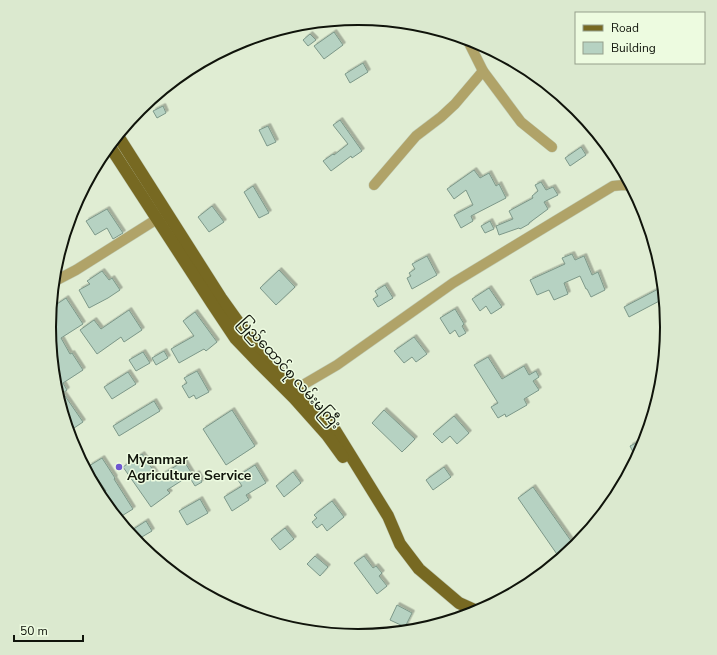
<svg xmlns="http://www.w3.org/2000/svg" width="717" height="655" font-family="'Nunito Sans','Noto Sans Myanmar',sans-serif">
<defs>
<filter id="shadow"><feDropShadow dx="2.5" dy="-2.5" stdDeviation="0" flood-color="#0004"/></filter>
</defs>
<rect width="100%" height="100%" fill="#e0edd3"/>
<g fill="#b6d2c2" stroke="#7d9889" filter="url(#shadow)">
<path d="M 334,32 L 343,45 L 324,59 L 314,46 Z"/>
<path d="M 310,34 L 316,40 L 308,46 L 303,40 Z"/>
<path d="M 363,63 L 368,72 L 350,83 L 345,74 Z"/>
<path d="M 163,106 L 166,113 L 157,118 L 153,111 Z"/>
<path d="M 340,120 L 362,151 L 352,158 L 351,156 L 331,171 L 323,161 L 333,154 L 334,155 L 348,144 L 333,125 Z"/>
<path d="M 268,126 L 276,142 L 267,146 L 259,130 Z"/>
<path d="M 581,147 L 586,155 L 570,166 L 565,158 Z"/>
<path d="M 474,170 L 480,178 L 489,173 L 496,186 L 499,184 L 506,198 L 471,216 L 473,221 L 461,228 L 454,215 L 473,205 L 466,190 L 454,199 L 447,189 Z"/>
<path d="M 541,182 L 546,190 L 553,187 L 558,195 L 544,202 L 548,209 L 529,223 L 529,224 L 520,229 L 519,228 L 499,235 L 496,226 L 513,219 L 509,211 L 533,198 L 532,196 L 538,191 L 535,185 Z"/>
<path d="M 253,186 L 269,213 L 259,218 L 244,192 Z"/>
<path d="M 212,206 L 224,222 L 209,232 L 198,217 Z"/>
<path d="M 107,209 L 123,233 L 113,239 L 107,228 L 95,235 L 86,221 Z"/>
<path d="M 490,221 L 494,229 L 485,233 L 481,226 Z"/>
<path d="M 572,254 L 575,260 L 584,256 L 592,275 L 598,272 L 605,290 L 591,297 L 587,289 L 586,289 L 580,276 L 564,283 L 568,294 L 554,300 L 549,290 L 537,295 L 530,280 L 565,264 L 562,258 Z"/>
<path d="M 427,256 L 437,275 L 412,289 L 407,278 L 411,276 L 409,273 L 415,269 L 412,264 Z"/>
<path d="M 279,270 L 295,287 L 276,305 L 260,288 Z"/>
<path d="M 102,271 L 109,280 L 112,278 L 120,290 L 108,298 L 89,308 L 79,290 L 90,284 L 87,281 Z"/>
<path d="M 385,285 L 393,298 L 378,307 L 373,299 L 378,296 L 375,291 Z"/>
<path d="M 664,286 L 665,298 L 629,317 L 624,307 Z"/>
<path d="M 489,288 L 502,307 L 491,314 L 486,306 L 480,311 L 472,299 Z"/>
<path d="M 66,298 L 83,324 L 61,338 L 70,354 L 72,353 L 83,370 L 63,383 L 67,390 L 63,393 L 83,422 L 68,432 L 55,388 L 54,378 L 60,374 L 52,363 L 49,327 L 51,308 Z"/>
<path d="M 455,309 L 464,324 L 462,326 L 466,333 L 459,337 L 455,330 L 450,334 L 440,318 Z"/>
<path d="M 129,310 L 142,330 L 124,342 L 121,337 L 97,354 L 80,330 L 94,320 L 101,329 Z"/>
<path d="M 195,312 L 217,342 L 206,351 L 204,349 L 179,363 L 171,349 L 194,336 L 183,321 Z"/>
<path d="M 414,337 L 427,354 L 416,362 L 412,357 L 404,363 L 394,351 Z"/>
<path d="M 164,351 L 168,358 L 156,365 L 152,358 Z"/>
<path d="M 143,352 L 150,363 L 136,371 L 129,360 Z"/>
<path d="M 488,357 L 502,379 L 524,366 L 529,375 L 536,371 L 539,377 L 533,381 L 539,390 L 524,399 L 527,405 L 506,417 L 505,414 L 498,418 L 491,407 L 498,403 L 474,365 Z"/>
<path d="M 197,371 L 209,392 L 196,399 L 194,395 L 189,398 L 182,386 L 187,383 L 184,378 Z"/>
<path d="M 128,372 L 136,384 L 112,399 L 104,387 Z"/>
<path d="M 154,401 L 160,411 L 119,436 L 113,426 Z"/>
<path d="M 232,410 L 255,446 L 226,465 L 203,429 Z"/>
<path d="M 384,410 L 415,439 L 402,452 L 372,423 Z"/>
<path d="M 454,416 L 469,433 L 457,444 L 450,436 L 442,443 L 433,434 Z"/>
<path d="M 642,440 L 645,444 L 637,460 L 630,446 Z"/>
<path d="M 142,454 L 158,477 L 184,461 L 192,474 L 167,490 L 170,493 L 151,507 L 123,467 Z"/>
<path d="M 102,458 L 115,478 L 114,479 L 133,509 L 120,517 L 103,492 L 106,491 L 89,466 Z"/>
<path d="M 255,465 L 266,483 L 246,495 L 249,500 L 232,511 L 224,497 L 242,486 L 236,477 Z"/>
<path d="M 444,467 L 451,477 L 433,490 L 426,480 Z"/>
<path d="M 293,472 L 301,483 L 284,497 L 276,486 Z"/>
<path d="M 197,473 L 202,482 L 195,486 L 190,478 Z"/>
<path d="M 533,487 L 576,548 L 561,560 L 518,498 Z"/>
<path d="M 200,499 L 208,513 L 187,525 L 179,511 Z"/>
<path d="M 332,501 L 344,517 L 327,531 L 322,524 L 317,528 L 312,522 L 317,518 L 314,515 Z"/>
<path d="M 146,521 L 152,531 L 135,541 L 129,532 Z"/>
<path d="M 285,528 L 294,539 L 280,550 L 271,539 Z"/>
<path d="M 315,556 L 328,567 L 320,576 L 307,564 Z"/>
<path d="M 364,556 L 373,568 L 376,566 L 382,573 L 379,576 L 387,586 L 377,594 L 354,563 Z"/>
<path d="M 397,605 L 412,613 L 405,627 L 390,620 Z"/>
</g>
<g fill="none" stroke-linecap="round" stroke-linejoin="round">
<defs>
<g id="minor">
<path d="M 467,39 L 483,71 L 521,122 L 552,147"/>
<path d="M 374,185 L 416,136 L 441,117 L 455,104 L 483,71"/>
<path d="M 53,282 L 76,270 L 157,219"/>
<path d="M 296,389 L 337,365 L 453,283 L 613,186 L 623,185 L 632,186"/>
</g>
<g id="major">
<path d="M 118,136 L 221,298 L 246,333 L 264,357 L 333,427 L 388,516 L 400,544 L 419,569 L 459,603 L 479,612"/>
<path d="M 109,145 L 213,305 L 235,338 L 259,363 L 294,398 L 327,435 L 343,457"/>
</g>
</defs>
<use href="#minor" stroke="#bfcab3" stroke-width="11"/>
<use href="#major" stroke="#bfcab3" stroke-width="13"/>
<use href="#minor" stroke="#b0a368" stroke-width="10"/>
<use href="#major" stroke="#776922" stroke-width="12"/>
</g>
<circle fill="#6e57d1" stroke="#edfbe0" stroke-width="1.5" cx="119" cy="467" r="4"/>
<g text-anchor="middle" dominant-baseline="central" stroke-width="3" stroke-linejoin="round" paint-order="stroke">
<g font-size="14" fill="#10140b" stroke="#edfbe0">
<text transform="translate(290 373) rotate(48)">ပြည်ထောင်စု လမ်းမကြီး</text>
</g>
<g font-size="14" font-weight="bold" fill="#10140b" stroke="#edfbe0" text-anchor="start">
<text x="127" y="459">Myanmar<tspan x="127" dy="16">Agriculture Service</tspan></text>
</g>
</g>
<path d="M0 0H717V655H0ZM56 327a302 302 0 1 1 604 0a302 302 0 1 1-604 0Z" fill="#dbe9cf" fill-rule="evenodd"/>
<path fill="none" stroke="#10140b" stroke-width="2" d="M56 327a302 302 0 1 1 604 0a302 302 0 1 1-604 0Z"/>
<rect x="575" y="12" width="130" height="52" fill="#edfbe0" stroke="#959f8b"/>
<rect x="583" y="25" width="20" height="6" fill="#776922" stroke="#959f8b"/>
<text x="611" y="32" font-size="12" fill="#10140b">Road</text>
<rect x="583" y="42" width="20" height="12" fill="#b6d2c2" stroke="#959f8b"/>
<text x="611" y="52" font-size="12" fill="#10140b">Building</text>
<path d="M14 635v6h69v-6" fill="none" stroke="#10140b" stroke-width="2"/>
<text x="20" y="635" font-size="12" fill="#10140b" stroke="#edfbe0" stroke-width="3" paint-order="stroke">50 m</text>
</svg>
